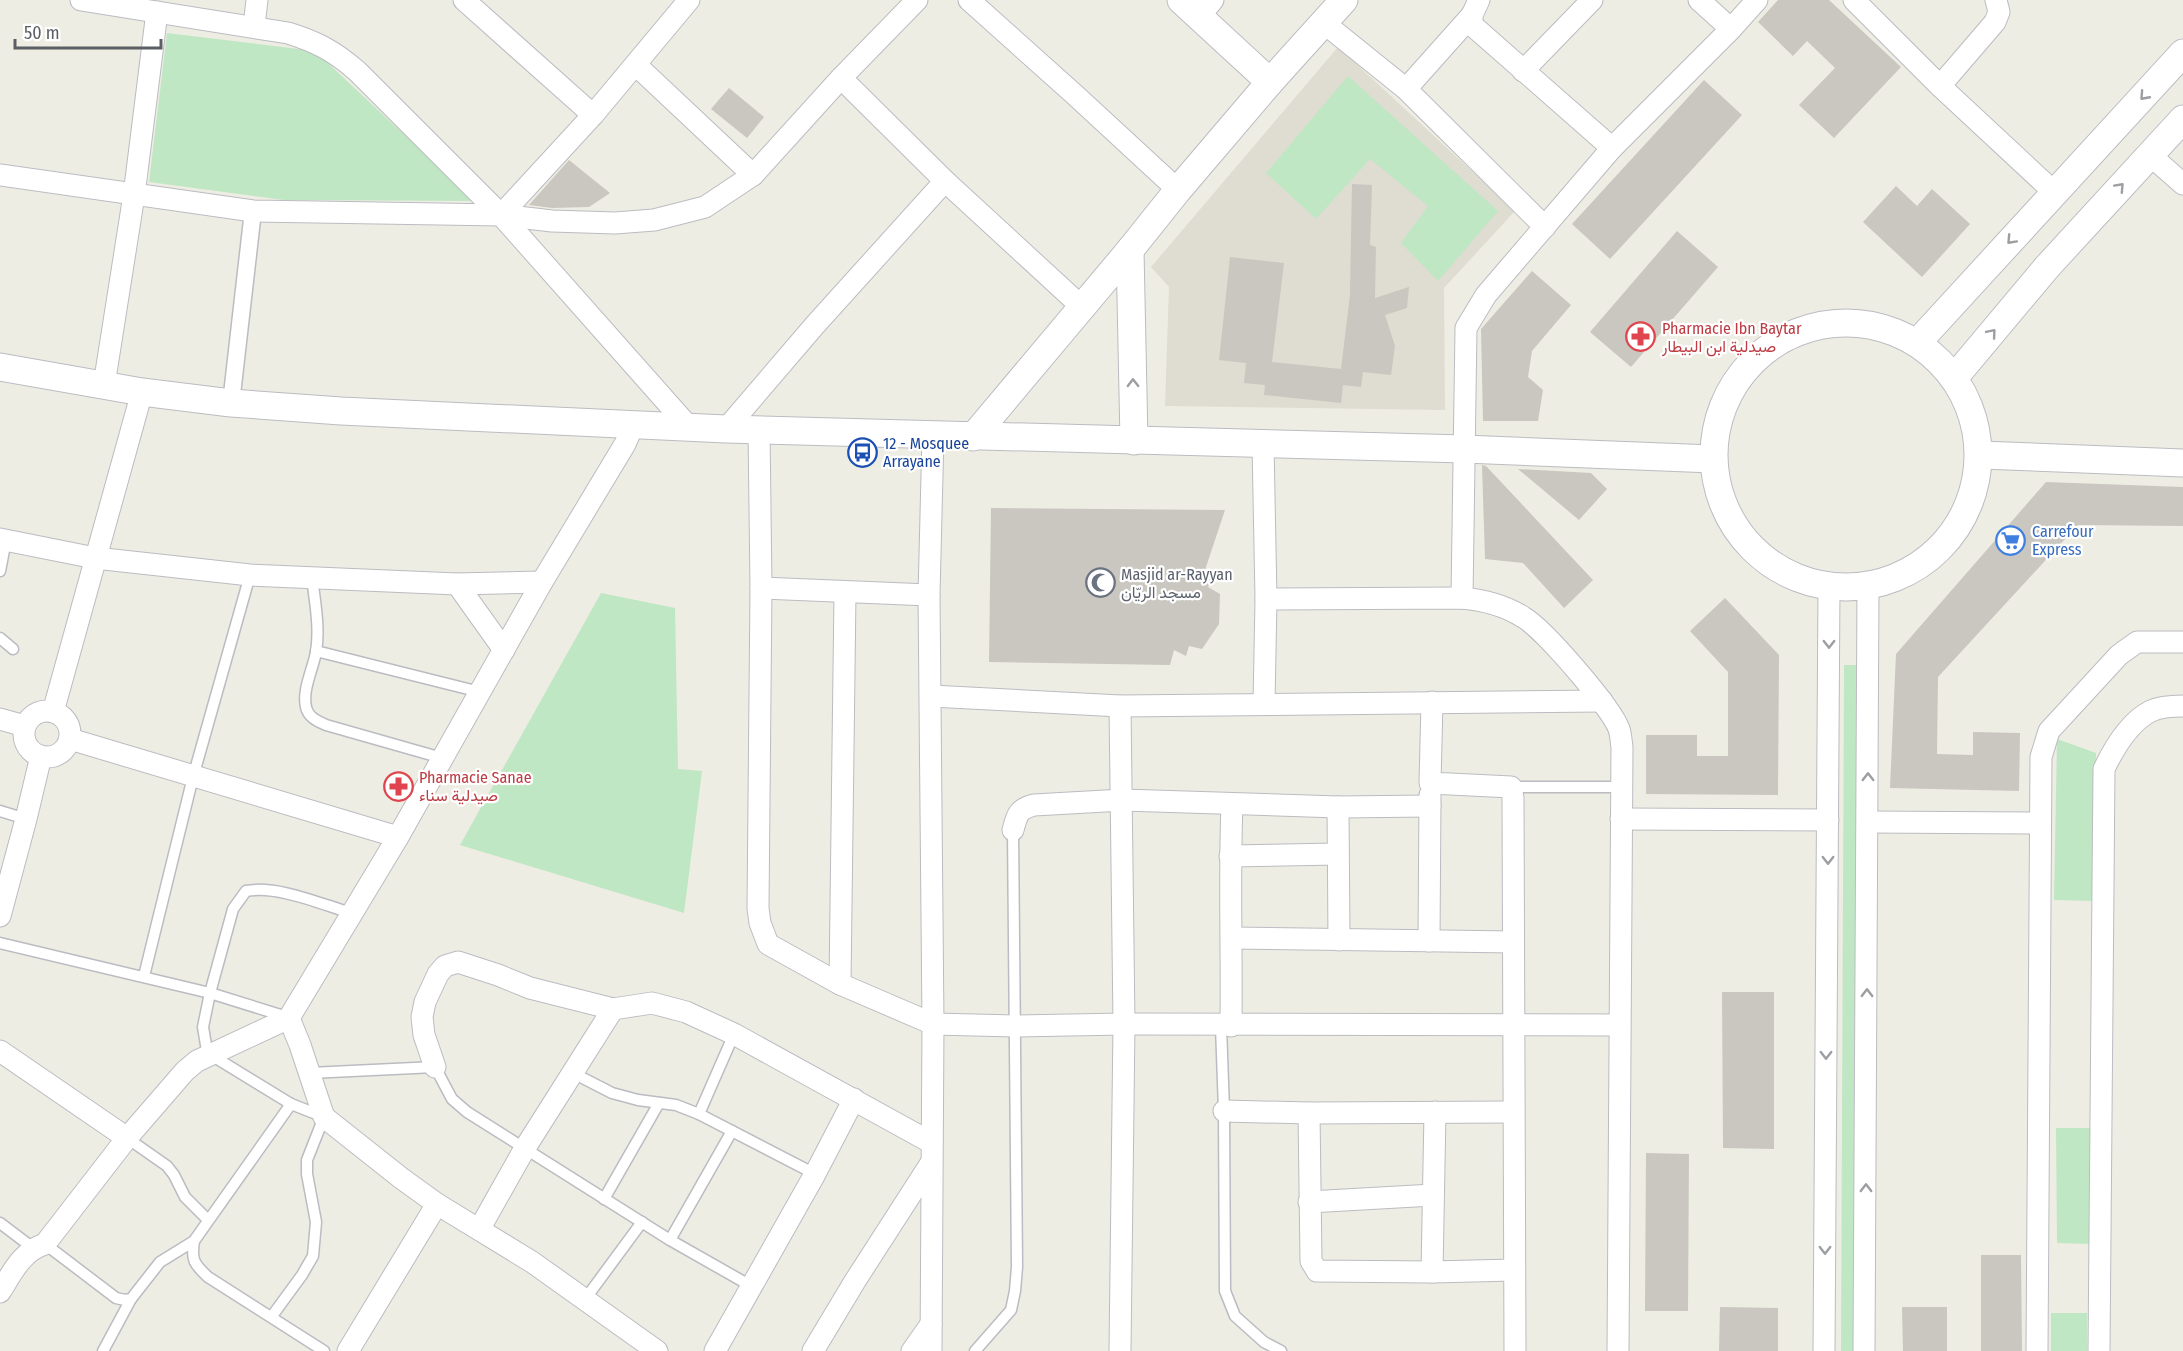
<svg xmlns="http://www.w3.org/2000/svg" width="2183" height="1351" font-family="'Fira Sans Condensed',Vazirmatn,sans-serif">
<rect width="100%" height="100%" fill="#eeede3"/>
<path fill="#dfdcd1" d="M 1338,47 L 1515,211 L 1444,288 L 1445,410 L 1165,406 L 1169,287 L 1151,267 Z"/>
<g fill="#bfe7c3">
<path d="M 167,33 L 315,51 L 475,201 L 284,200 L 149,182 Z"/>
<path d="M 1348,76 L 1498,211 L 1438,281 L 1401,243 L 1428,206 L 1370,159 L 1316,219 L 1266,173 Z"/>
<path d="M 601,593 L 675,608 L 678,769 L 702,771 L 684,913 L 460,845 Z"/>
<path d="M 1844,665 L 1857,665 L 1854,1351 L 1841,1351 Z"/>
<path d="M 2057,739 L 2096,753 L 2093,901 L 2054,900 Z"/>
<path d="M 2056,1128 L 2091,1128 L 2091,1244 L 2057,1243 Z"/>
<rect x="2051" y="1313" width="36" height="38"/>
</g>
<g fill="#c9c7c0">
<path d="M 1778,0 L 1829,0 L 1901,67 L 1834,138 L 1799,105 L 1835,68 L 1807,41 L 1793,56 L 1758,22 Z"/>
<path d="M 1704,80 L 1742,115 L 1610,259 L 1572,224 Z"/>
<path d="M 729,88 L 764,117 L 747,138 L 711,109 Z"/>
<path d="M 569,160 L 610,193 L 589,207 L 552,208 L 529,205 Z"/>
<path d="M 1352,184 L 1372,185 L 1370,245 L 1376,247 L 1375,298 L 1409,287 L 1407,308 L 1385,315 L 1395,346 L 1391,375 L 1363,372 L 1361,387 L 1343,385 L 1341,403 L 1264,395 L 1265,385 L 1244,383 L 1246,363 L 1219,360 L 1230,257 L 1284,263 L 1272,362 L 1341,369 L 1350,295 Z"/>
<path d="M 1896,186 L 1917,206 L 1932,189 L 1970,224 L 1922,277 L 1863,222 Z"/>
<path d="M 1677,231 L 1718,267 L 1631,367 L 1590,332 Z"/>
<path d="M 1532,271 L 1571,305 L 1532,351 L 1528,377 L 1543,390 L 1538,421 L 1483,421 L 1481,329 Z"/>
<path d="M 1482,465 L 1486,466 L 1593,580 L 1564,608 L 1523,563 L 1485,559 Z"/>
<path d="M 1518,469 L 1591,473 L 1607,489 L 1579,520 Z"/>
<path d="M 2046,482 L 2183,487 L 2183,526 L 2078,525 L 1938,677 L 1937,754 L 1973,755 L 1973,732 L 2020,733 L 2019,791 L 1890,788 L 1896,654 Z"/>
<path d="M 991,508 L 1225,510 L 1205,570 L 1212,579 L 1208,587 L 1220,594 L 1219,624 L 1202,649 L 1189,646 L 1186,656 L 1174,650 L 1170,665 L 989,662 Z"/>
<path d="M 1725,598 L 1779,655 L 1778,795 L 1646,794 L 1646,735 L 1697,735 L 1697,756 L 1728,756 L 1728,672 L 1690,631 Z"/>
<path d="M 1722,992 L 1774,992 L 1774,1149 L 1723,1148 Z"/>
<path d="M 1646,1153 L 1689,1154 L 1688,1311 L 1645,1311 Z"/>
<path d="M 1981,1255 L 2021,1255 L 2022,1351 L 1981,1351 Z"/>
<path d="M 1720,1307 L 1778,1308 L 1778,1351 L 1719,1351 Z"/>
<path d="M 1902,1307 L 1947,1307 L 1947,1351 L 1903,1351 Z"/>
</g>
<g fill="none" stroke-linecap="round" stroke-linejoin="round">
<defs>
<g id="service">
<path d="M 0,571 L 6,540"/>
<path d="M 312,578 C 315,602 320,628 316,652 C 313,669 302,690 306,707 C 308,717 317,721 326,725 L 442,758"/>
<path d="M 0,638 L 13,649"/>
<path d="M 316,651 L 480,692"/>
<path d="M 1511,787 L 1622,787"/>
<path d="M 0,811 L 26,819"/>
<path d="M 0,943 L 210,993 L 287,1017"/>
<path d="M 144,976 L 193,777 L 250,575"/>
<path d="M 1221,1026 L 1224,1111 L 1225,1291 L 1235,1316 L 1264,1342 L 1281,1351"/>
<path d="M 310,1073 L 435,1067 L 452,1099 L 467,1112 L 670,1240 L 751,1286"/>
<path d="M 573,1073 L 612,1093 L 638,1100 L 676,1105 L 699,1114 L 815,1174"/>
<path d="M 291,1104 L 194,1241 C 191,1260 194,1264 208,1277 L 324,1351"/>
<path d="M 699,1114 L 734,1034"/>
<path d="M 127,1138 L 167,1166 L 174,1175 L 185,1197 L 208,1220"/>
<path d="M 604,1199 L 659,1103"/>
<path d="M 0,1223 L 33,1248"/>
<path d="M 670,1240 L 732,1131"/>
<path d="M 45,1244 L 116,1298 L 125,1300 L 131,1299 L 160,1262 L 194,1241"/>
<path d="M 586,1298 L 642,1222"/>
<path d="M 272,1316 L 302,1275 L 313,1256 L 316,1222 L 307,1174 L 307,1160 L 324,1117 L 291,1104 L 211,1055 L 206,1045 L 203,1027 L 210,993 L 233,909 L 246,891 C 277,885 321,904 351,913"/>
<path d="M 103,1351 L 131,1299"/>
<path d="M 975,1351 L 1011,1310 L 1015,1291 L 1017,1267 L 1013,830"/>
</g>
<path id="pedestrian" d="M 231,403 L 253,211"/>
<g id="minor">
<path d="M 81,0 L 288,33 C 317,42 334,51 357,71 L 501,215 L 688,426"/>
<path d="M 464,0 L 593,115"/>
<path d="M 969,0 L 1074,94 L 1178,190"/>
<path d="M 1479,0 L 1472,15 L 1472,25 L 1612,148"/>
<path d="M 1699,0 L 1731,29"/>
<path d="M 1854,0 L 1940,86 L 2055,193"/>
<path d="M 1200,16 L 1213,0"/>
<path d="M 1324,23 L 1406,89 L 1545,227"/>
<path d="M 254,26 L 257,0"/>
<path d="M 636,65 L 753,175"/>
<path d="M 1523,71 L 1592,0"/>
<path d="M 841,78 L 945,181 L 1082,307"/>
<path d="M 1940,86 L 1995,22 L 1999,12 L 1996,0"/>
<path d="M 1406,89 L 1472,15"/>
<path d="M 2150,155 L 2183,184"/>
<path d="M 0,175 L 253,211 L 501,215 L 552,221 L 615,223 L 654,220 L 705,207 L 753,175 L 841,78 L 917,0"/>
<path d="M 501,215 L 593,115 L 689,0"/>
<path d="M 104,385 L 134,195 L 157,12"/>
<path d="M 726,429 L 815,325 L 945,181"/>
<path d="M 759,430 L 761,588 L 758,908 L 760,923 L 768,944 L 840,984 L 933,1024 L 1016,1026 L 1124,1024 L 1619,1025"/>
<path d="M 1263,444 L 1266,599 L 1264,704"/>
<path d="M 0,539 L 95,558 L 250,575 L 457,584 L 542,582"/>
<path d="M 457,584 L 504,650"/>
<path d="M 761,588 L 929,595"/>
<path d="M 1462,598 L 1466,328 L 1486,295 L 1612,148 L 1731,29 L 1757,0"/>
<path d="M 1266,599 L 1462,598 C 1484,600 1504,605 1523,617 C 1544,629 1611,707 1619,729 C 1621,735 1621,741 1622,747 L 1618,1351"/>
<path d="M 931,696 L 1120,706 L 1602,701"/>
<path d="M 1432,702 L 1430,783 L 1511,787 L 1513,798 L 1515,1351"/>
<circle cx="47" cy="734" r="23"/>
<path d="M 53,712 L 142,392"/>
<path d="M 0,719 L 25,726"/>
<path d="M 70,739 L 398,837"/>
<path d="M 1338,807 L 1339,940"/>
<path d="M 1621,819 L 1828,820"/>
<path d="M 1868,822 L 2040,823"/>
<path d="M 1013,830 C 1017,815 1018,809 1034,805 L 1123,800 L 1338,807 L 1430,806"/>
<path d="M 1230,856 L 1338,854"/>
<path d="M 0,916 L 26,819 L 41,756"/>
<path d="M 1232,938 L 1513,942"/>
<path d="M 1429,941 L 1430,795"/>
<path d="M 840,984 L 845,593"/>
<path d="M 289,1018 L 300,1045 L 324,1117 L 401,1178 L 437,1204 L 532,1262 L 657,1351"/>
<path d="M 1231,1026 C 1232,952 1229,878 1232,805"/>
<path d="M 0,1051 L 127,1138"/>
<path d="M 435,1067 L 424,1035 L 422,1017 L 425,1002 L 438,974 L 445,966 L 458,962 L 498,975 L 530,988 L 613,1009 L 652,1003 L 686,1012 L 734,1034 L 932,1143"/>
<path d="M 1224,1111 L 1309,1113 L 1513,1112"/>
<path d="M 1309,1113 L 1311,1261 L 1317,1271 L 1432,1272 L 1514,1270"/>
<path d="M 1309,1202 L 1433,1195"/>
<path d="M 480,1228 L 525,1148 L 613,1009"/>
<path d="M 1432,1272 L 1435,1112"/>
<path d="M 0,1292 C 12,1273 22,1251 45,1244 L 127,1138 L 185,1071 L 197,1061 L 289,1018 L 398,837 L 542,582 L 625,444 L 634,424"/>
<path d="M 348,1351 L 437,1204"/>
<path d="M 715,1351 L 815,1174 L 854,1099"/>
<path d="M 813,1351 L 855,1281 L 931,1163"/>
<path d="M 912,1351 L 931,1324"/>
<path d="M 931,1351 L 933,1024 L 929,595 L 933,435"/>
<path d="M 1120,1351 L 1124,1024 L 1120,706"/>
<path d="M 1824,1351 L 1829,586"/>
<path d="M 1864,1351 L 1868,586"/>
<path d="M 2037,1351 L 2041,757 L 2049,731 L 2119,655 L 2137,642 L 2183,642"/>
<path d="M 2099,1351 L 2104,769 C 2114,748 2129,722 2151,711 C 2159,707 2174,706 2183,706"/>
</g>
<g id="tertiary">
<path d="M 1181,0 L 1270,82"/>
<path d="M 1130,250 L 1134,441"/>
<circle cx="1846" cy="455" r="132"/>
<path d="M 1917,343 L 2183,53"/>
<path d="M 0,367 L 142,392 L 231,403 L 341,411 L 726,429 L 1464,449 L 1713,459"/>
<path d="M 1954,378 L 2047,267 L 2183,119"/>
<path d="M 973,437 L 1130,250 L 1178,190 L 1270,82 L 1344,0"/>
<path d="M 1981,455 L 2183,463"/>
</g>
</defs>
<use href="#service" stroke="#bbbcc2" stroke-width="13"/>
<use href="#pedestrian" stroke="#bbbcc2" stroke-width="19"/>
<use href="#minor" stroke="#bbbcc2" stroke-width="23"/>
<use href="#tertiary" stroke="#bbbcc2" stroke-width="29"/>
<use href="#service" stroke="#fff" stroke-width="10"/>
<use href="#pedestrian" stroke="#fff" stroke-width="16"/>
<use href="#minor" stroke="#fff" stroke-width="21"/>
<use href="#tertiary" stroke="#fff" stroke-width="27"/>
</g>
<defs><path id="oneway-chevron" d="M-2-3.5L2.5 0L-2 3.5" fill="none" stroke-width="1.6" stroke-linecap="round" stroke-linejoin="round" transform="scale(1.5)"/></defs>
<g stroke="#9d9ea2">
<use href="#oneway-chevron" transform="translate(2144 96) rotate(132)"/>
<use href="#oneway-chevron" transform="translate(2120 187) rotate(-47)"/>
<use href="#oneway-chevron" transform="translate(2011 240) rotate(133)"/>
<use href="#oneway-chevron" transform="translate(1992 333) rotate(-50)"/>
<use href="#oneway-chevron" transform="translate(1133 383) rotate(-91)"/>
<use href="#oneway-chevron" transform="translate(1829 644) rotate(90)"/>
<use href="#oneway-chevron" transform="translate(1868 777) rotate(-90)"/>
<use href="#oneway-chevron" transform="translate(1828 860) rotate(90)"/>
<use href="#oneway-chevron" transform="translate(1867 993) rotate(-90)"/>
<use href="#oneway-chevron" transform="translate(1826 1055) rotate(90)"/>
<use href="#oneway-chevron" transform="translate(1866 1188) rotate(-90)"/>
<use href="#oneway-chevron" transform="translate(1825 1250) rotate(90)"/>
</g>
<defs>
<symbol id="pharmacy-ring" viewBox="-11 -11 22 22"><circle r="9.5" fill="#fff" stroke="#e0444e" stroke-width="1.5"/><path d="M-2-6h4v4h4v4h-4v4h-4v-4h-4v-4h4Z" fill="#e0444e"/></symbol>
<symbol id="bus-ring" viewBox="-11 -11 22 22"><circle r="9.5" fill="#fff" stroke="#1a4fb4" stroke-width="1.5"/><path d="M-5-6H5V4H4V6H2V4H-2V6H-4V4H-5ZM-3.5-4V0h7V-4ZM-3.5 1.2v1.5H-2V1.2ZM2 1.2v1.5H3.5V1.2Z" fill="#1a4fb4"/></symbol>
<symbol id="supermarket-ring" viewBox="-11 -11 22 22"><circle r="9.5" fill="#fff" stroke="#3f7fe0" stroke-width="1.5"/><path d="M-6-5.5h2.5l.6 2H6L4.5 2H-2.5L-4.4-4H-6ZM-1.5 3.2a1.3 1.3 0 1 0 .1 0ZM3 3.2a1.3 1.3 0 1 0 .1 0Z" fill="#3f7fe0"/></symbol>
<symbol id="mosque-ring" viewBox="-11 -11 22 22"><circle r="9.5" fill="#fff" stroke="#6b7280" stroke-width="1.5"/><path d="M3.5-4.9A6 6 0 1 0 3.5 4.9A5 5 0 1 1 3.5-4.9Z" fill="#6b7280"/></symbol>
</defs>
<g fill-rule="evenodd">
<use href="#pharmacy-ring" x="1624" y="320" width="33" height="33"/>
<use href="#bus-ring" x="846" y="436" width="33" height="33"/>
<use href="#supermarket-ring" x="1994" y="524" width="33" height="33"/>
<use href="#mosque-ring" x="1084" y="566" width="33" height="33"/>
<use href="#pharmacy-ring" x="382" y="770" width="33" height="33"/>
</g>
<g text-anchor="middle" dominant-baseline="central" stroke-width="4.5" stroke-linejoin="round" paint-order="stroke">
<g font-size="16" fill="#be3a42" stroke="#fff" text-anchor="start">
<text x="1662" y="328">Pharmacie Ibn Baytar<tspan x="1662" dy="18">صيدلية ابن البيطار</tspan></text>
<text x="419" y="777">Pharmacie Sanae<tspan x="419" dy="18">صيدلية سناء</tspan></text>
</g>
<g font-size="16" fill="#164399" stroke="#fff" text-anchor="start">
<text x="883" y="443">12 - Mosquee<tspan x="883" dy="18">Arrayane</tspan></text>
</g>
<g font-size="16" fill="#366cbe" stroke="#fff" text-anchor="start">
<text x="2032" y="531">Carrefour<tspan x="2032" dy="18">Express</tspan></text>
</g>
<g font-size="16" fill="#5b616d" stroke="#fff" text-anchor="start">
<text x="1121" y="574">Masjid ar-Rayyan<tspan x="1121" dy="18">مسجد الريّان</tspan></text>
</g>
</g>
<path d="M15 39v9h146v-9" fill="none" stroke="#5b5e64" stroke-width="3"/>
<text x="24" y="39" font-size="18" fill="#5b5e64" stroke="#ffffff" stroke-width="4.5" paint-order="stroke">50 m</text>
</svg>
